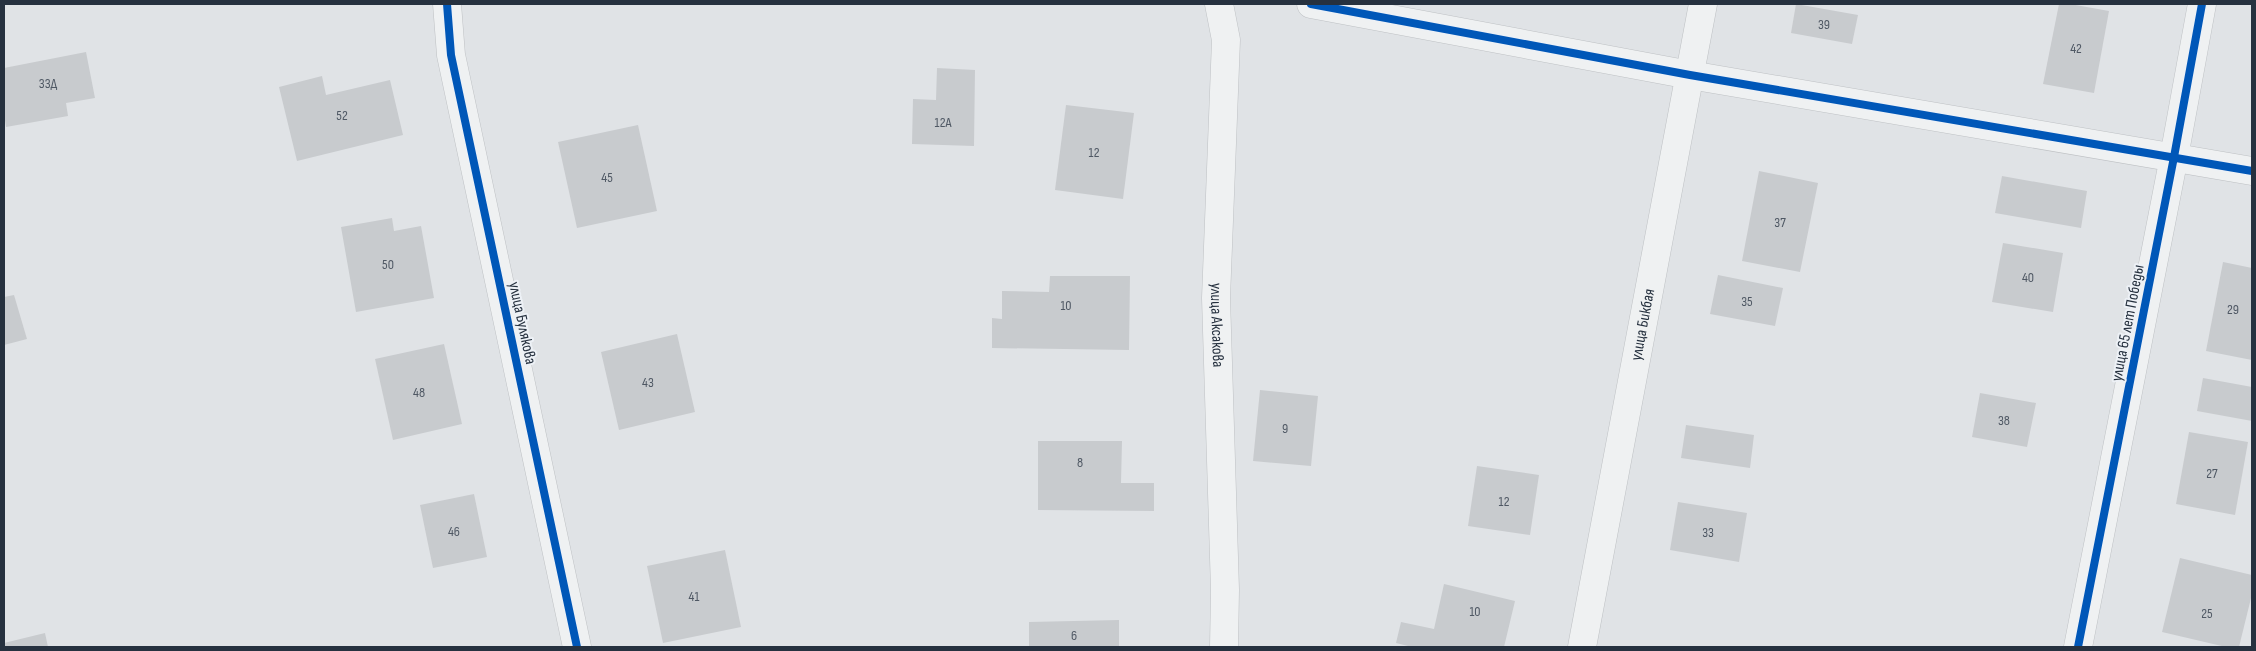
<svg xmlns="http://www.w3.org/2000/svg" width="2256" height="651" font-family="'Sofia Sans Condensed',sans-serif">
<rect width="100%" height="100%" fill="#e0e3e6"/>
<g fill="#c8cbce">
<path d="M 1796,4 L 1858,15 L 1852,44 L 1791,33 Z"/>
<path d="M 2059,4 L 2070,4 L 2109,11 L 2094,93 L 2043,84 Z"/>
<path d="M 86,52 L 95,98 L 66,103 L 68,116 L 6,127 L 4,114 L 4,68 Z"/>
<path d="M 937,68 L 975,70 L 974,146 L 912,144 L 913,99 L 936,100 Z"/>
<path d="M 322,76 L 326,95 L 390,80 L 403,135 L 297,161 L 279,87 Z"/>
<path d="M 1066,105 L 1134,113 L 1123,199 L 1055,190 Z"/>
<path d="M 638,125 L 657,211 L 577,228 L 558,142 Z"/>
<path d="M 1759,171 L 1818,183 L 1800,272 L 1742,261 Z"/>
<path d="M 2002,176 L 2087,191 L 2081,228 L 1995,213 Z"/>
<path d="M 392,218 L 394,231 L 421,226 L 434,298 L 356,312 L 341,227 Z"/>
<path d="M 2003,243 L 2063,253 L 2053,312 L 1992,302 Z"/>
<path d="M 2223,262 L 2252,268 L 2252,360 L 2206,351 Z"/>
<path d="M 1718,275 L 1783,288 L 1775,326 L 1710,314 Z"/>
<path d="M 1050,276 L 1130,276 L 1129,350 L 992,348 L 992,318 L 1002,319 L 1002,291 L 1049,292 Z"/>
<path d="M 14,295 L 27,339 L 4,345 L 4,297 Z"/>
<path d="M 677,334 L 695,412 L 619,430 L 601,352 Z"/>
<path d="M 444,344 L 462,424 L 393,440 L 375,359 Z"/>
<path d="M 2203,378 L 2252,387 L 2252,421 L 2197,411 Z"/>
<path d="M 1260,390 L 1318,396 L 1311,466 L 1253,461 Z"/>
<path d="M 1980,393 L 2036,403 L 2027,447 L 1972,437 Z"/>
<path d="M 1686,425 L 1754,435 L 1750,468 L 1681,458 Z"/>
<path d="M 2189,432 L 2248,442 L 2235,515 L 2176,504 Z"/>
<path d="M 1038,441 L 1122,441 L 1121,483 L 1154,483 L 1154,511 L 1038,510 Z"/>
<path d="M 1477,466 L 1539,475 L 1530,535 L 1468,526 Z"/>
<path d="M 474,494 L 487,557 L 433,568 L 420,505 Z"/>
<path d="M 1678,502 L 1747,513 L 1739,562 L 1670,550 Z"/>
<path d="M 725,550 L 741,627 L 663,643 L 647,566 Z"/>
<path d="M 2180,558 L 2252,575 L 2252,594 L 2239,647 L 2226,647 L 2162,632 Z"/>
<path d="M 1444,584 L 1515,601 L 1504,647 L 1412,647 L 1396,643 L 1401,622 L 1434,629 Z"/>
<path d="M 1119,620 L 1119,647 L 1029,647 L 1029,622 Z"/>
<path d="M 45,633 L 48,647 L 4,647 L 4,643 Z"/>
</g>
<g fill="none" stroke-linecap="round" stroke-linejoin="round">
<defs>
<g id="minor">
<path d="M 447,4 L 451,55 L 577,647"/>
<path id="s1" d="M 1219,4 L 1226,40 L 1216,298 L 1225,590 L 1224,647"/>
<path d="M 1311,4 L 1690,75 L 2252,171"/>
<path id="s2" d="M 1582,647 L 1703,4"/>
<path d="M 2078,647 L 2174,157 L 2202,4"/>
</g>
</defs>
<use href="#minor" stroke="#bec1c4" stroke-width="29"/>
<use href="#minor" stroke="#eff1f2" stroke-width="28"/>
<defs>
<g id="cycleway">
<path d="M 447,4 L 451,55 L 577,647"/>
<path d="M 1311,4 L 1690,75 L 2252,171"/>
<path d="M 2078,647 L 2174,157 L 2202,4"/>
</g>
</defs>
<use href="#cycleway" stroke="#edf1f6" stroke-width="11"/>
<use href="#cycleway" stroke="#0057b8" stroke-width="8"/>
</g>
<g text-anchor="middle" dominant-baseline="central" stroke-width="4" stroke-linejoin="round" paint-order="stroke">
<g font-size="14" fill="#4f5864">
<text x="1824" y="24">39</text>
<text x="2076" y="48">42</text>
<text x="48" y="83">33Д</text>
<text x="342" y="115">52</text>
<text x="943" y="122">12А</text>
<text x="1094" y="152">12</text>
<text x="607" y="177">45</text>
<text x="1780" y="222">37</text>
<text x="388" y="264">50</text>
<text x="2028" y="277">40</text>
<text x="1747" y="301">35</text>
<text x="1066" y="305">10</text>
<text x="2233" y="309">29</text>
<text x="648" y="382">43</text>
<text x="419" y="392">48</text>
<text x="2004" y="420">38</text>
<text x="1285" y="428">9</text>
<text x="1080" y="462">8</text>
<text x="2212" y="473">27</text>
<text x="1504" y="501">12</text>
<text x="454" y="531">46</text>
<text x="1708" y="532">33</text>
<text x="694" y="596">41</text>
<text x="1475" y="611">10</text>
<text x="2207" y="613">25</text>
<text x="1074" y="635">6</text>
</g>
<g font-size="16" fill="#26313f" stroke="#edf1f6">
<text transform="translate(522 323) rotate(78)">улица Булякова</text>
<text transform="translate(2128 323) rotate(-79)">улица 65 лет Победы</text>
<text stroke="none"><textPath href="#s1" startOffset="322">улица Аксакова</textPath></text>
<text stroke="none"><textPath href="#s2" startOffset="328">улица Бикбая</textPath></text>
</g>
</g>
<rect width="2256" height="651" fill="none" stroke="#26313f" stroke-width="10"/>
</svg>
